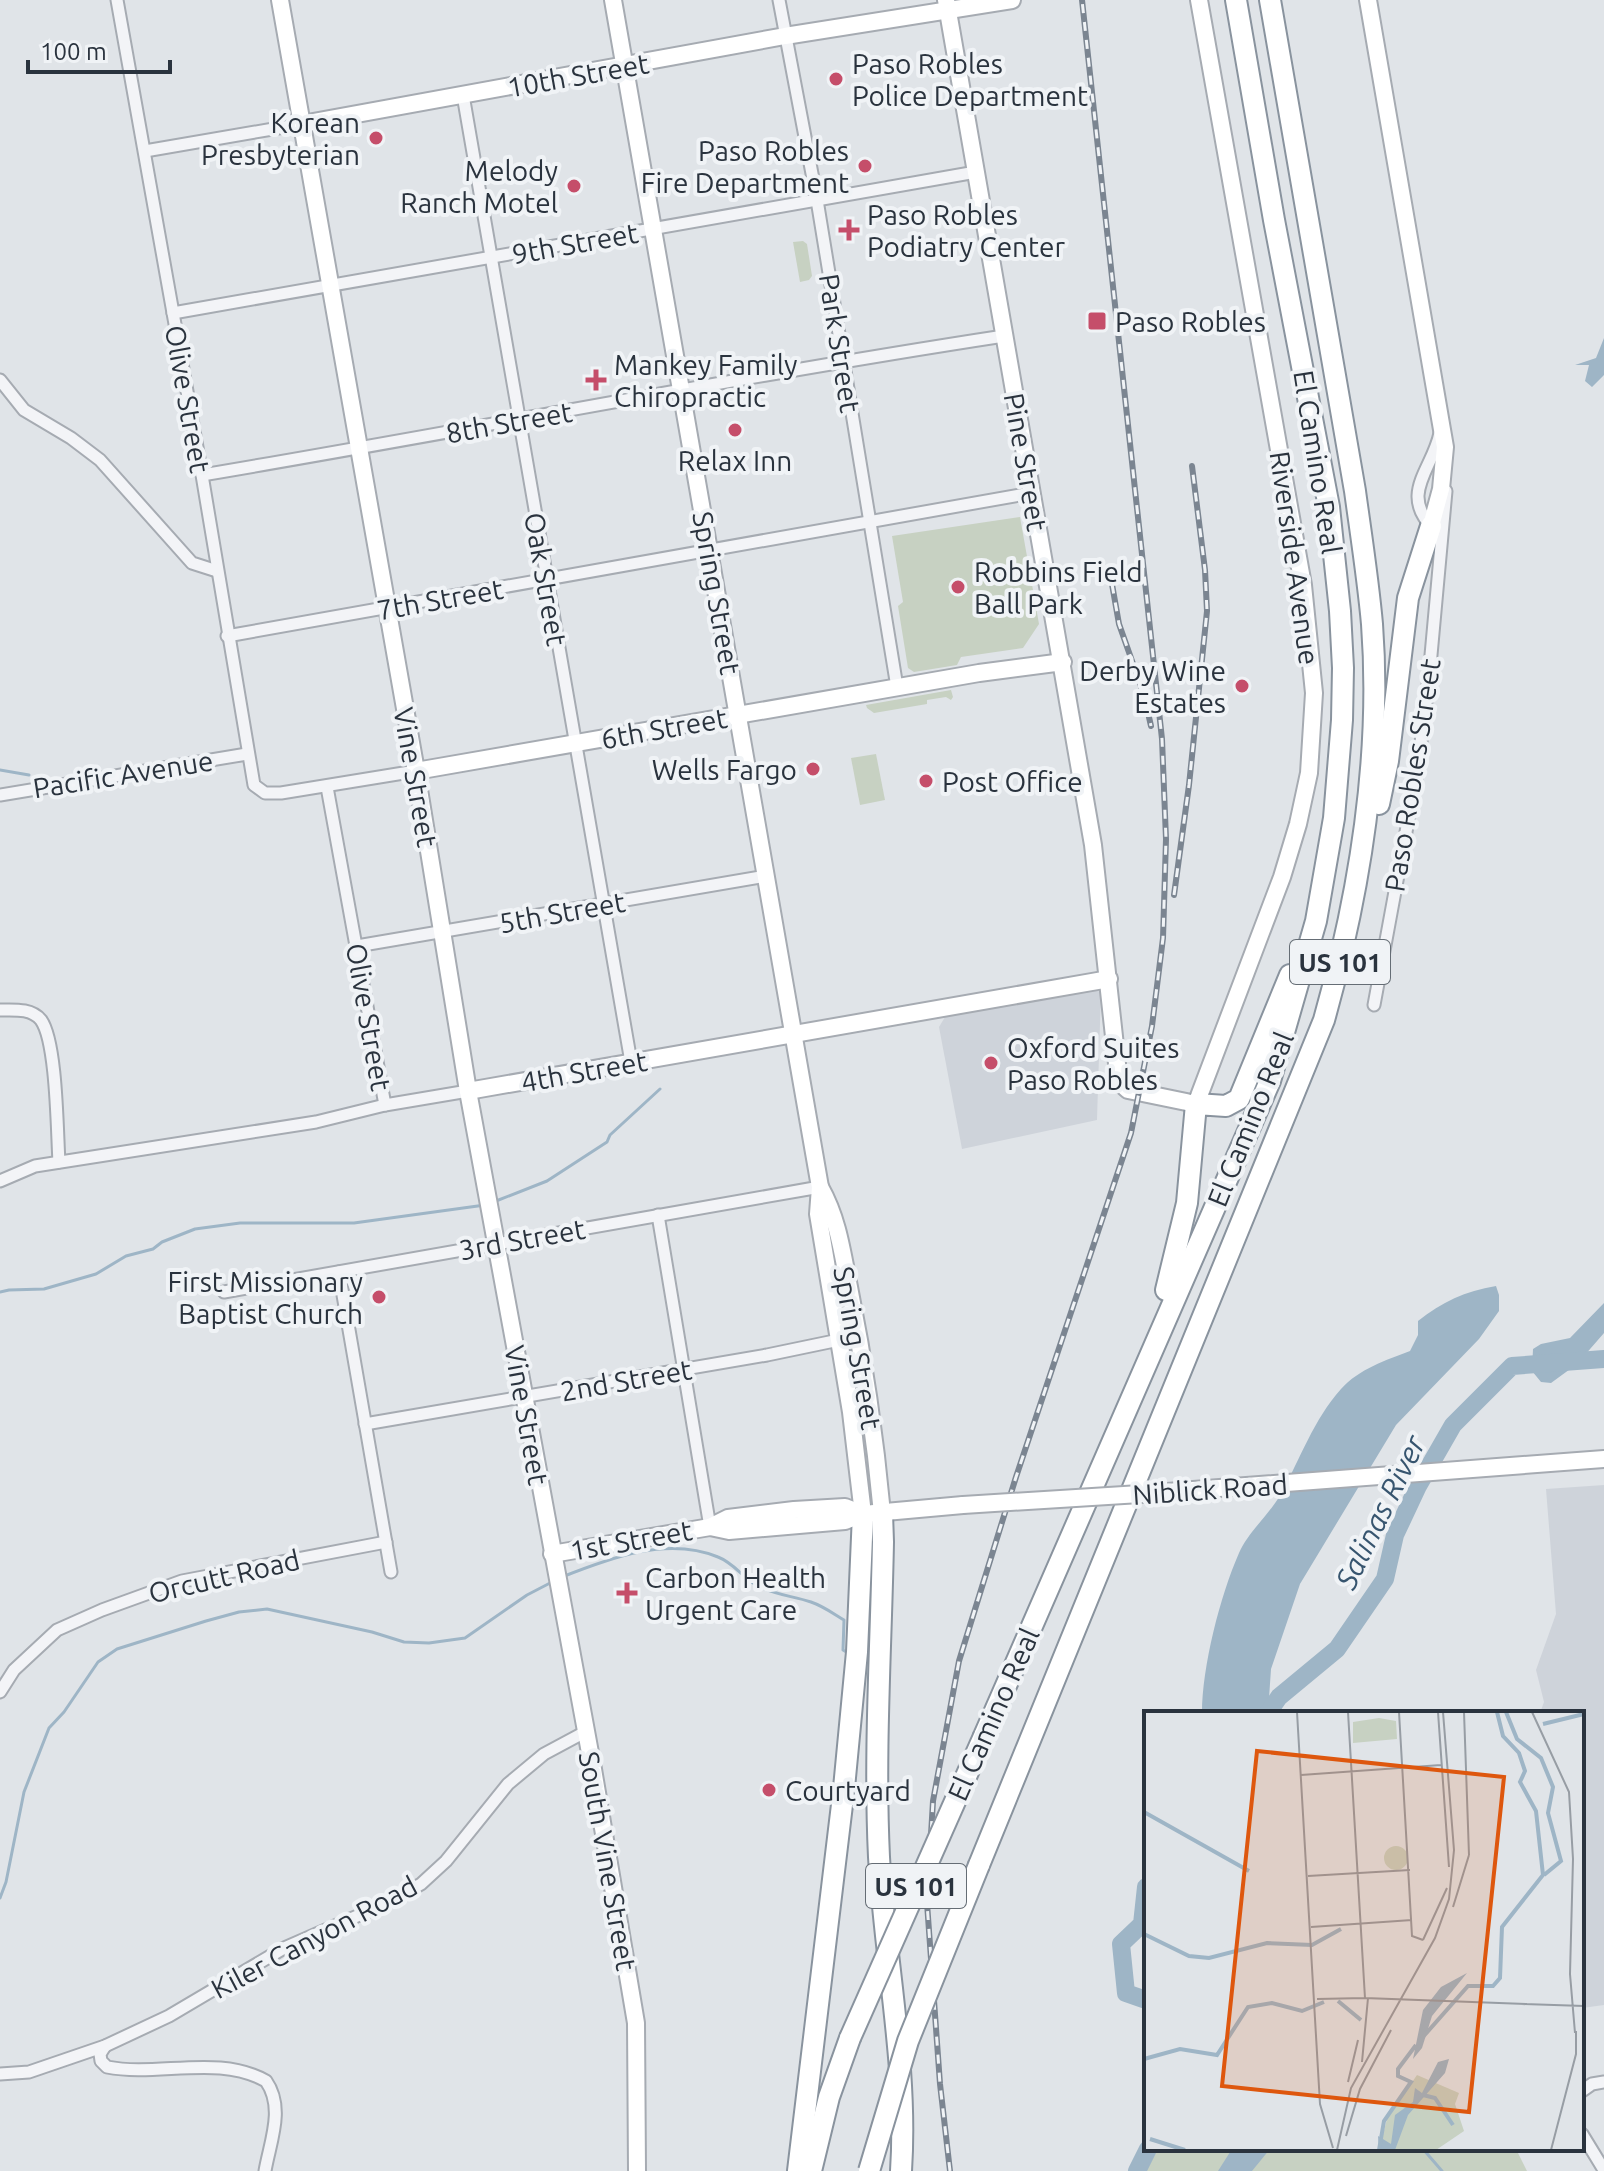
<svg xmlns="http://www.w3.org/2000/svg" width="1604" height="2171" font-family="Ubuntu,sans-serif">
<rect width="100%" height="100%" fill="#e0e4e8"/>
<g fill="#ced3da">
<path d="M 1093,987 L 1101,993 L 1097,1120 L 962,1149 L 939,1027 L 945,1017 Z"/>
<path d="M 1604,1485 L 1604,2005 L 1582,2008 L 1582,1713 L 1540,1713 L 1544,1702 L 1536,1670 L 1556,1614 L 1546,1489 Z"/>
</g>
<g fill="#c7d1c2">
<path d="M 803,241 L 807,244 L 812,276 L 809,280 L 800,282 L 793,242 Z"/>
<path d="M 1020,517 L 1039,624 L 1023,648 L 961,657 L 957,665 L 914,672 L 908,668 L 898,606 L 903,602 L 892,536 Z"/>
<path d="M 951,690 L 953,697 L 951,700 L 946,697 L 927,700 L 927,704 L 874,713 L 867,708 L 866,705 Z"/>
<path d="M 876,754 L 885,800 L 860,805 L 851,758 Z"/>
<path d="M 1158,2149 L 1516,2149 L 1527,2171 L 1146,2171 Z"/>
</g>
<g fill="#9eb5c6">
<path d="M 1604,338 L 1604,375 L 1592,387 L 1585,381 L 1589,365 L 1575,365 L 1596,358 Z"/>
<path d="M 1496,1286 L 1499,1295 L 1499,1311 L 1479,1339 L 1396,1425 L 1300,1584 L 1271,1669 L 1268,1713 L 1202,1713 C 1202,1667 1220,1596 1239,1553 C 1248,1532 1269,1515 1281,1494 C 1300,1459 1314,1419 1341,1389 C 1359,1369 1386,1360 1410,1351 L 1418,1335 L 1418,1321 C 1442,1302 1465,1291 1496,1286 Z"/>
<path d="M 1604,1303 L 1604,1333 L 1577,1364 L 1551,1383 L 1541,1382 L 1532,1371 L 1533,1349 L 1541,1344 L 1570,1338 Z"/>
<path d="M 1232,2149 L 1270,2149 L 1252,2171 L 1218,2171 Z"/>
</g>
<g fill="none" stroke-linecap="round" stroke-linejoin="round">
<g stroke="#9eb5c6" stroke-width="3">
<path d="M 0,770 L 29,775"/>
<path d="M 496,1201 L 547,1181 L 607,1142 L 610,1135 L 660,1089"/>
<path d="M 0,1292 L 9,1290 L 44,1289 L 96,1274 L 126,1256 L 153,1249 L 162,1242 L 195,1229 L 240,1223 L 354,1223 L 485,1205"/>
<path d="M 562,1577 C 610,1558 667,1536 718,1557 C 734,1563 744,1579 758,1586 C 775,1595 793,1596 811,1602 C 823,1606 834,1614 844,1620 L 843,1650 L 848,1653"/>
<path d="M 0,1898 L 6,1882 L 24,1792 L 49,1728 L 64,1712 L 98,1662 L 117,1649 L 206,1621 L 239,1612 L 267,1609 L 372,1632 L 404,1642 L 429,1643 L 465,1638 L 527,1595 L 552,1582"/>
<path d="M 1423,2149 L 1442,2171"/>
</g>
<g stroke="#9eb5c6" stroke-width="18">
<path d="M 1268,1713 L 1279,1697 L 1337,1649 L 1385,1579 L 1395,1535 L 1418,1486 L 1453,1425 L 1512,1366 L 1604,1359"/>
<path d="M 1146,1887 L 1142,1924 L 1121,1944 L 1126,1993 L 1146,2000"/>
<path d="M 1137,2171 L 1148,2149"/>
</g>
<defs>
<g id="street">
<path d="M 117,0 L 202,475 L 254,785 L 265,793 L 281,793 L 416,771"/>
<path d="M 779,0 L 817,200 L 897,687"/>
<path d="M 463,95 L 631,1062"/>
<path d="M 145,151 L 302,124"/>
<path d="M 173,313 L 976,172"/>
<path d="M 0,380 L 24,410 L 71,438 L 100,460 L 192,563 L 217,571"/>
<path d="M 202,475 C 470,430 736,377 1004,336"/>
<path d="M 1434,529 C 1398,494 1433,469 1440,433"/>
<path d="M 227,636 L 1031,493"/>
<path d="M 327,787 L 385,1105"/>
<path d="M 0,795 L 247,754"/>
<path d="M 357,946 L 766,876"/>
<path d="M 1374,1005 L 1418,767 L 1429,677 L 1446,491"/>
<path d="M 0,1010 C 14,1010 31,1008 41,1020 C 57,1042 57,1133 59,1162"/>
<path d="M 0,1181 L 35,1166 L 316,1122 L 385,1105 L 468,1091"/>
<path d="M 658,1215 L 710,1527"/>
<path d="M 339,1272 L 391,1572"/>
<path d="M 224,1292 L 820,1187"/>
<path d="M 365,1424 L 767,1355 L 839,1340"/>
<path d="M 0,1692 L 14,1670 L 57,1630 L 102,1610 L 182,1581 L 386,1542"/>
<path d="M 105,2046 L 100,2054 L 101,2061 L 107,2067 C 158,2077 219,2054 266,2081 C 285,2108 270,2142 265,2171"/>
<path d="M 0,2074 L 29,2072 L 105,2046 L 169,2016 L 284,1948 L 387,1903 L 421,1884 L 446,1861 L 508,1784 L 544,1754 L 585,1732"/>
<path d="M 1582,2091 L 1592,2084 L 1604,2082"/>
<path d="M 1582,2134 L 1604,2170"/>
</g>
<g id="secondary">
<path d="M 280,0 L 416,771 L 468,1091 L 593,1769 L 636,2023 L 637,2171"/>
<path d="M 613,0 L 820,1187 L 818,1214 L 851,1412 L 863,1514"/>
<path d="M 946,0 L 1093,845 L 1119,1082 L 1128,1090 L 1196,1104 L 1282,877 L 1298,824 L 1309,773 L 1314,693 L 1303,585 L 1199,0"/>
<path d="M 1368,0 L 1445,447 L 1441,489 L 1431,526"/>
<path d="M 302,124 L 785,36 L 1012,0"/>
<path d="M 416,771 L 979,673 L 1063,662"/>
<path d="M 468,1091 L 1109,979"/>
<path d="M 820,1187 C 838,1219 842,1251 849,1287 C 864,1361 875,1437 882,1513"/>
<path d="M 1140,1494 L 1604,1459"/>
<path d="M 710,1527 L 729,1531 L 845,1521 L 863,1514 L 963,1505"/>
<path d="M 552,1554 L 710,1527 L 728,1518 L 794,1510 L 845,1507 L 863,1514"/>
</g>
<g id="highway">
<path d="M 1379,804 L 1388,761 L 1408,598 L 1431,526"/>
<path d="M 1166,1290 L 1187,1203 L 1196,1104 L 1226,1106 L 1239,1099 L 1290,975"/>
<path d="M 882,1513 L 883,1542 C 881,1647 874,1752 879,1857 C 885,1962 908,2066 901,2171"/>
<path d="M 984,1736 L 1270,1081 L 1316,921 L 1334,818 L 1342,720 L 1343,668 L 1340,611 L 1329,507 L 1274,220 L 1236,0"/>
<path d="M 979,1865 L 1324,1020 C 1360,892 1382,758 1372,624 C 1368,579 1361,535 1355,491 L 1270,0"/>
<path d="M 798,2171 L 844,1788 L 857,1652 L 863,1514"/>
<path d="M 811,2171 L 829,2097 L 850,2038"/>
</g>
</defs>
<use href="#street" stroke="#a6abb2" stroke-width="15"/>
<use href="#secondary" stroke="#a6abb2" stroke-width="20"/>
<use href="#highway" stroke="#89939e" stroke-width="24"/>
<use href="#street" stroke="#f3f4f7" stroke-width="11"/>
<use href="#secondary" stroke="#fff" stroke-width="16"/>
<use href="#highway" stroke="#fff" stroke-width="20"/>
<defs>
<g id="rail">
<path d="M 1109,567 L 1119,624 L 1144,695 L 1151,726"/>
<path d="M 1174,895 L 1189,785 L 1207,611 L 1205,570 L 1192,466"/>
<path d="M 950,2171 L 940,2084 L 927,1903 L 933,1801 L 959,1661 L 1016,1477 L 1131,1133 L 1152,1026 L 1163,938 L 1166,839 L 1162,739 L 1082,0"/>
</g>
</defs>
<use href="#rail" stroke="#7b8591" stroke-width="6"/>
<use href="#rail" stroke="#f0f3f6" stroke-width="3" stroke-dasharray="9" stroke-linecap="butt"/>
<defs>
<path id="secondary-bridge" d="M 963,1505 L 1140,1494"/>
<g id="highway-bridge">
<path d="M 850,2038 L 984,1736"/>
<path d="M 869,2171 L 908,2041 L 979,1865"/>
</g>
</defs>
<use href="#secondary-bridge" stroke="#a6abb2" stroke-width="20" stroke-linecap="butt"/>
<use href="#highway-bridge" stroke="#89939e" stroke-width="24" stroke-linecap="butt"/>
<use href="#secondary-bridge" stroke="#fff" stroke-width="16"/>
<use href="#highway-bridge" stroke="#fff" stroke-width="20"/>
</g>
<g fill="#c54e6a" stroke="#f0f3f6" stroke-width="3">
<circle cx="836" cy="79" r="8"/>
<circle cx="376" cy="138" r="8"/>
<circle cx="865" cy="166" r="8"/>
<circle cx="574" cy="186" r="8"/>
<path d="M845 218h8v8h8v8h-8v8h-8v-8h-8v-8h8z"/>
<rect x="1087" y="311" width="20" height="20" rx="4"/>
<path d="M592 368h8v8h8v8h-8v8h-8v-8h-8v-8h8z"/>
<circle cx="735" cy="430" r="8"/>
<circle cx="958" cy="587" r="8"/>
<circle cx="1242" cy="686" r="8"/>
<circle cx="813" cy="769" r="8"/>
<circle cx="926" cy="781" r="8"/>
<circle cx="991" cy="1063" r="8"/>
<circle cx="379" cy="1297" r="8"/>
<path d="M623 1581h8v8h8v8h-8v8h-8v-8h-8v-8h8z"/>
<circle cx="769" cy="1790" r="8"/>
</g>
<g text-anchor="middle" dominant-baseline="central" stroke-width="8" stroke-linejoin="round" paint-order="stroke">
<g fill="#f0f3f6" stroke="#656d75" stroke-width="2">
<rect x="1290" y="940" width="100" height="44" rx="6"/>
<rect x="866" y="1864" width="100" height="44" rx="6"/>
</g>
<g font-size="26" font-weight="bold" fill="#2a333e">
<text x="1340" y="962">US 101</text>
<text x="916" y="1886">US 101</text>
</g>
<g font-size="28" fill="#2a333e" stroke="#f0f3f6" text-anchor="start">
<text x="852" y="63">Paso Robles<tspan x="852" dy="32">Police Department</tspan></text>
<text x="360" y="122" text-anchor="end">Korean<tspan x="360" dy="32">Presbyterian</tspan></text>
<text x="849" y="150" text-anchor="end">Paso Robles<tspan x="849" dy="32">Fire Department</tspan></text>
<text x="558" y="170" text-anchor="end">Melody<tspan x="558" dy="32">Ranch Motel</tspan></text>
<text x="867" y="214">Paso Robles<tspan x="867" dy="32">Podiatry Center</tspan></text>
<text x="1115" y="321">Paso Robles</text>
<text x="614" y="364">Mankey Family<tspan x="614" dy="32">Chiropractic</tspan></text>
<text x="735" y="460" text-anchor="middle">Relax Inn</text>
<text x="974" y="571">Robbins Field<tspan x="974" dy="32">Ball Park</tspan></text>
<text x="1226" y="670" text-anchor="end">Derby Wine<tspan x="1226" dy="32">Estates</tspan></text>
<text x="797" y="769" text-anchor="end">Wells Fargo</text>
<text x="942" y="781">Post Office</text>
<text x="1007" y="1047">Oxford Suites<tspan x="1007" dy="32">Paso Robles</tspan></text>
<text x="363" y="1281" text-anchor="end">First Missionary<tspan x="363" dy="32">Baptist Church</tspan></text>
<text x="645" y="1577">Carbon Health<tspan x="645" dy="32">Urgent Care</tspan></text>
<text x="785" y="1790">Courtyard</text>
</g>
<g font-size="28" fill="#2a333e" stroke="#f0f3f6">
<text transform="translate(578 75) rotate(-10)">10th Street</text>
<text transform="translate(575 243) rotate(-10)">9th Street</text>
<text transform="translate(840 343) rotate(81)">Park Street</text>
<text transform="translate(188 399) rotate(80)">Olive Street</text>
<text transform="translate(509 422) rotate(-10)">8th Street</text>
<text transform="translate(1026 462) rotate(80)">Pine Street</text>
<text transform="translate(1318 462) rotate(81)">El Camino Real</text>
<text transform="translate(1295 558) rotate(82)">Riverside Avenue</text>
<text transform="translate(546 579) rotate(80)">Oak Street</text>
<text transform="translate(717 593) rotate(80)">Spring Street</text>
<text transform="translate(440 599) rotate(-10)">7th Street</text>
<text transform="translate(664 728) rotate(-10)">6th Street</text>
<text transform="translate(123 774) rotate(-9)">Pacific Avenue</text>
<text transform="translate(1412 775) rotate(-81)">Paso Robles Street</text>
<text transform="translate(416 777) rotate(80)">Vine Street</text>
<text transform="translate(562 912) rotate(-10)">5th Street</text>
<text transform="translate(369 1017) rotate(80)">Olive Street</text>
<text transform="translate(584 1071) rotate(-10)">4th Street</text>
<text transform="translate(1250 1119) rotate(-68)">El Camino Real</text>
<text transform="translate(522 1239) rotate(-10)">3rd Street</text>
<text transform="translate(858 1348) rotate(80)">Spring Street</text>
<text transform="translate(626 1380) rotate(-10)">2nd Street</text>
<text transform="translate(527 1415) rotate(80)">Vine Street</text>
<text transform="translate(1210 1489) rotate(-4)">Niblick Road</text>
<text transform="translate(631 1540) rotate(-10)">1st Street</text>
<text transform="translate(224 1576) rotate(-13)">Orcutt Road</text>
<text transform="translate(993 1714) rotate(-66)">El Camino Real</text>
<text transform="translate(608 1861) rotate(80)">South Vine Street</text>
<text transform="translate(314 1937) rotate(-28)">Kiler Canyon Road</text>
</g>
<g font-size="30" font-style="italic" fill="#37556f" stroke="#f0f3f6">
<text transform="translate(1380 1512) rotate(-64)">Salinas River</text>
</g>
</g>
<g transform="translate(1144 1711)">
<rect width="440" height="440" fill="#e0e4e8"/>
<path d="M 235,7 L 252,10 L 253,28 L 209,32 L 209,11 ZM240 147a12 12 0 1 1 24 0a12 12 0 1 1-24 0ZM 273,364 L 315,382 L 311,393 L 320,420 L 292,439 L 235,439 L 243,408 Z" fill="#c7d1c2"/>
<path d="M 323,262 L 288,305 L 278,337 L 269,348 L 279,299 L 297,276 ZM 305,348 L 301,362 L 264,404 L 251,439 L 235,439 L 234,425 L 247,433 L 251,404 L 269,391 L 271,377 L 278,382 L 294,351 Z" fill="#9eb5c6"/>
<path fill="none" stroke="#9eb5c6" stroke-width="4" d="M 362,1 L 373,28 L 397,47 L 409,76 L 404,102 L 417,150 L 400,164M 399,13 L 440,3M 0,101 L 105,160M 0,223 L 45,245 L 65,247 L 123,232 L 168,234 L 197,218M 194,290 L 217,309M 278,327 L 324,275 L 349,275 L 356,267 L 358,216 L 399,164 L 392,100 L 376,71 L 381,60 L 375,42 L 359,25 L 353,1M 0,348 L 36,338 L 73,344 L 104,296 L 128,292 L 158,300 L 180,291M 279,384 L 291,387 L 309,414M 6,428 L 41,439M 235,439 L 240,410 L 267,371 L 254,365 L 254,358 L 272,334"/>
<path fill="none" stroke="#979da4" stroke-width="2" d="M 153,1 L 176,393 L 189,437M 204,1 L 221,287 L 383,293M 255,1 L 268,225 L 279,229M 294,1 L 305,156M 320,1 L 325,144M 388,1 L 425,81 L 429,148 L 426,263 L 431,322M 157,64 L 297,54M 164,165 L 266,159M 309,196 L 325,144M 167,216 L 268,209M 279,229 L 303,177M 173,288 L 221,287M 378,293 L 440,295M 218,351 L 224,287M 204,371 L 214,329M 202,425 L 216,378 L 247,319M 193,439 L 207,377 L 291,227 L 305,188 L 310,139 L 299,1M 407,439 L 432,343 L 432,320"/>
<path fill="#de570e" fill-opacity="0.15" stroke="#de570e" stroke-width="4" d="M 113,40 L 360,66 L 325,401 L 78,375 Z"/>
<rect width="440" height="440" fill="none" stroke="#2a333e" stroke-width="4"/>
</g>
<path d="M28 60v12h142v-12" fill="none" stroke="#2a333e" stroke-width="4"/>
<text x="40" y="60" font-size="24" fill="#2a333e" stroke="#f0f3f6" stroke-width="6" paint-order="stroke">100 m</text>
</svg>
